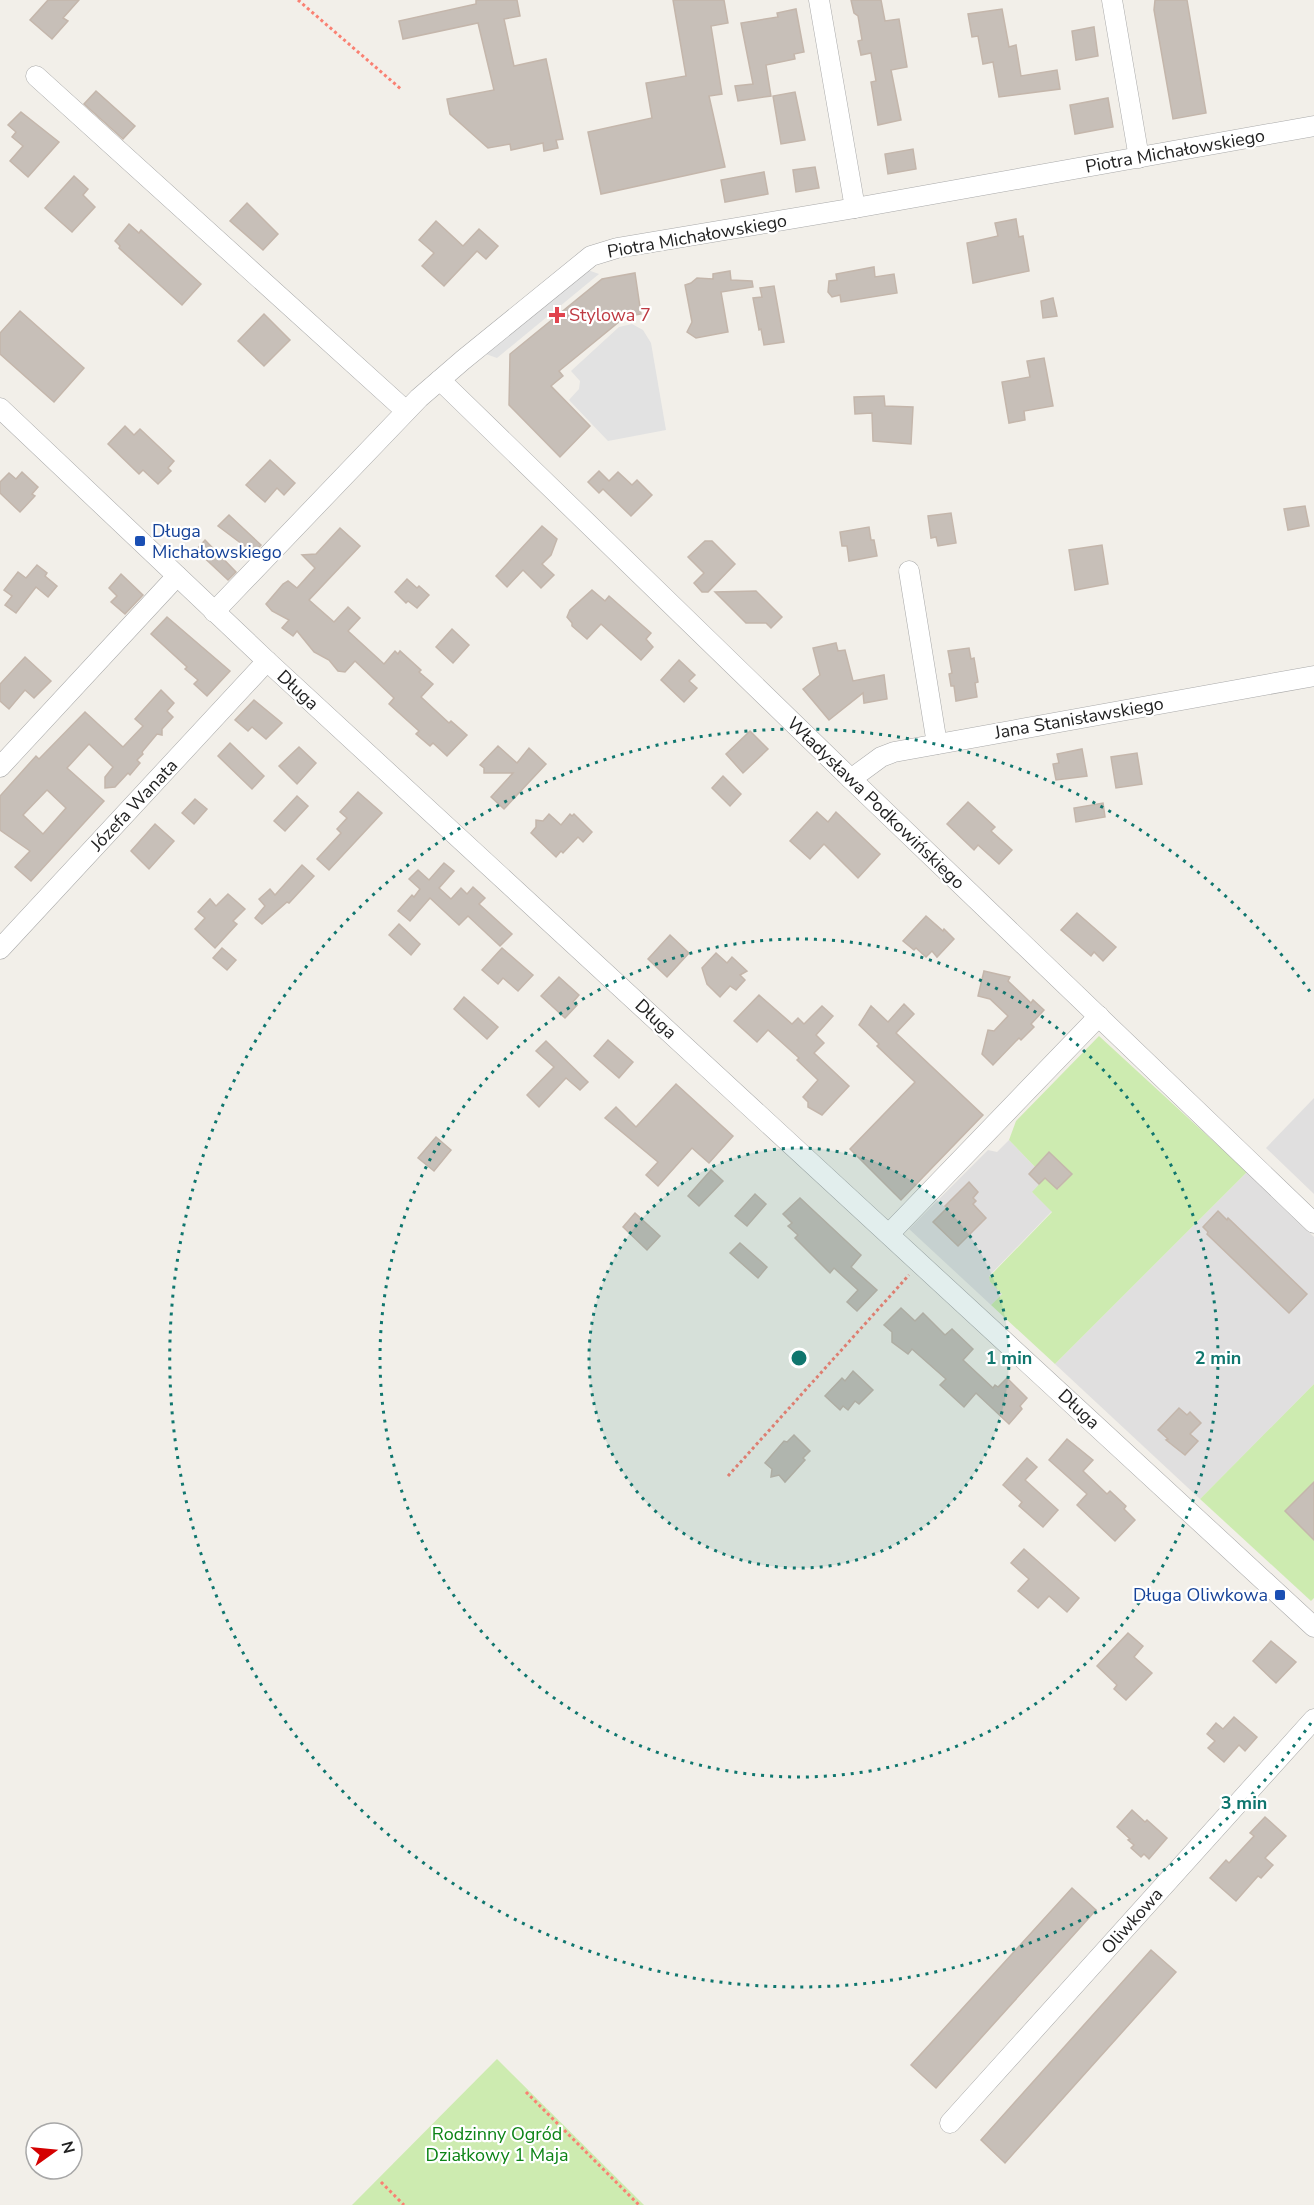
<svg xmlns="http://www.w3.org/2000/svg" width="1314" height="2205" font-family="'Nunito Sans',sans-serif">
<rect width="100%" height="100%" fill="#f2efe9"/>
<g fill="#e0dfdf">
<path d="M 1314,1098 L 1314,1194 L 1266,1148 Z"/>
<path d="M 1009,1140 L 1035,1167 L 1049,1152 L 1072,1174 L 1057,1189 L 1032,1192 L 1052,1211 L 989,1276 L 990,1282 L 1002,1294 L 991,1305 L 909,1229 L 988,1150 L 997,1152 Z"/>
<path d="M 1247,1172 L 1314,1237 L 1314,1384 L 1200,1499 L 1055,1364 Z"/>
</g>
<g fill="#cdebb0">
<path d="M 1099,1036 L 1247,1172 L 1055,1364 L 991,1305 L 1002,1294 L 990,1282 L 989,1277 L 1052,1212 L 1032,1192 L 1045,1178 L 1058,1189 L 1072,1174 L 1049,1152 L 1035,1167 L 1009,1140 L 1016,1121 Z"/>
<path d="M 1314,1384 L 1314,1598 L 1311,1601 L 1200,1499 Z"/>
<path d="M 497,2059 L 644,2205 L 352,2205 Z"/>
</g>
<g fill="#e2e2e2">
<path d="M 585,269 L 599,274 L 497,358 L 483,353 Z"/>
<path d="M 632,324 L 643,330 L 651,343 L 666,430 L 608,441 L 569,400 L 579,389 L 580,381 L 571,371 L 619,327 Z"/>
</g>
<g fill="#c7bfb8" stroke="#c4b6ab" stroke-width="1.5" fill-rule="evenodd">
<path d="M 48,0 L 79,0 L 63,18 L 68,21 L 52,39 L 30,20 Z"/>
<path d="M 476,0 L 517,0 L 520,16 L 504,19 L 514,66 L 546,59 L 563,139 L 556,140 L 558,148 L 544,151 L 543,143 L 511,150 L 510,144 L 488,148 L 450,114 L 447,99 L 494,90 L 478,23 L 403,39 L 399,21 L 476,4 Z"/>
<path d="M 673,0 L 724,0 L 728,23 L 711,26 L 722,94 L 709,96 L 725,167 L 601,194 L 588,132 L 652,118 L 646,83 L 686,76 Z"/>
<path d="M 851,0 L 881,0 L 885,21 L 899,19 L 907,67 L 891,70 L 901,120 L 878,125 L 871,82 L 876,81 L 871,53 L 861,55 L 858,41 L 862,40 L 858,16 L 854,13 Z"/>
<path d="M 1155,0 L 1187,0 L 1206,113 L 1173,119 L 1154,10 Z"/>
<path d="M 796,9 L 804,52 L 794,54 L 795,59 L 766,65 L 771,96 L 738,101 L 735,86 L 753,84 L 741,23 L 778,17 L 777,13 Z"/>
<path d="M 1002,9 L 1009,47 L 1016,45 L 1021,76 L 1057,70 L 1060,89 L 999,97 L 993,62 L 983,64 L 978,36 L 972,37 L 968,14 Z"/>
<path d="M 1094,27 L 1098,56 L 1076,60 L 1072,31 Z"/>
<path d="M 96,91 L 135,126 L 123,139 L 84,104 Z"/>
<path d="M 795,92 L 805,140 L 781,144 L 773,96 Z"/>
<path d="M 1108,98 L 1113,127 L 1075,134 L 1070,105 Z"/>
<path d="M 21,112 L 59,142 L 28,177 L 10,161 L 23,146 L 12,137 L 16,132 L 8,125 Z"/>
<path d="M 913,149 L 916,169 L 888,174 L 885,154 Z"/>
<path d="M 815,167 L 819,188 L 796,192 L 793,170 Z"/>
<path d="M 764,172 L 768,194 L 725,202 L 721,180 Z"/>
<path d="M 74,176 L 88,189 L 83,195 L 95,207 L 72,232 L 45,208 Z"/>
<path d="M 247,203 L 278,234 L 263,250 L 230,221 Z"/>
<path d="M 1016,219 L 1019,237 L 1023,236 L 1029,271 L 973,283 L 967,243 L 998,236 L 995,223 Z"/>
<path d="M 436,221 L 463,246 L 479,229 L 498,246 L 486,259 L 477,251 L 444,286 L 422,266 L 434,253 L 419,240 Z"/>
<path d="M 129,224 L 139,233 L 141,230 L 201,284 L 182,305 L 119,248 L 120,246 L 115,241 Z"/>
<path d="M 874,267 L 875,277 L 894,274 L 897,293 L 841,302 L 840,295 L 832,297 L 828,292 L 829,281 L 837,280 L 836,274 Z"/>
<path d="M 730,271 L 731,280 L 752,281 L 753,287 L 721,292 L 728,332 L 696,338 L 687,332 L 692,322 L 685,285 L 691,283 L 697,278 L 713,279 L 713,274 Z"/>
<path d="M 635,273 L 641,314 L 625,317 L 559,371 L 563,376 L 551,386 L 590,426 L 560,457 L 509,405 L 510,354 L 602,279 Z"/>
<path d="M 774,286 L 784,342 L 764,345 L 761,329 L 759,330 L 753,298 L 762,297 L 760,288 Z"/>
<path d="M 1053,298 L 1057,316 L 1043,318 L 1041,301 Z"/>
<path d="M 20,311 L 84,368 L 54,402 L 0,354 L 0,333 Z"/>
<path d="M 264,314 L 290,340 L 264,366 L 238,341 Z"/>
<path d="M 1044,358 L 1053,406 L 1024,411 L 1025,420 L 1009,423 L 1002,382 L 1030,377 L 1027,361 Z"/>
<path d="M 884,396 L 885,406 L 913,407 L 911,444 L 873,441 L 872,413 L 855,414 L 854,397 Z"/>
<path d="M 125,426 L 134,435 L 140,429 L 174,461 L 168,468 L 171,471 L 158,484 L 143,470 L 139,474 L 108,444 Z"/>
<path d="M 270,460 L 295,483 L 284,495 L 277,488 L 265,502 L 246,485 Z"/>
<path d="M 599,471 L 609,481 L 618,472 L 632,485 L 637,480 L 652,495 L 631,516 L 603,489 L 599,493 L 588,482 Z"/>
<path d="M 22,472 L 38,487 L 32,494 L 35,496 L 20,512 L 0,493 L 0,482 L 9,473 L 16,479 Z"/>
<path d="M 1305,506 L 1309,526 L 1288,530 L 1284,509 Z"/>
<path d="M 951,513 L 956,543 L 938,546 L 936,537 L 931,538 L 928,516 Z"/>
<path d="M 229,515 L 261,545 L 254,553 L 218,526 Z"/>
<path d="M 542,526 L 557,539 L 551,555 L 542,564 L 554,575 L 541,588 L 523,570 L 507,587 L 496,576 Z"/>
<path d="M 869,527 L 871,540 L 874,540 L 877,556 L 849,561 L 847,546 L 842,546 L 840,532 Z"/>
<path d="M 340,528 L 360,546 L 309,600 L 334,622 L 348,607 L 360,618 L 348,631 L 384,664 L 395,651 L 398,654 L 400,651 L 421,670 L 419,672 L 433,684 L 421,697 L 449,723 L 451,721 L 467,735 L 447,756 L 433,743 L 430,746 L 416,734 L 419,731 L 389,704 L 394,698 L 355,661 L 345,672 L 338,671 L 329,660 L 314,652 L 297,631 L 293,636 L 282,628 L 289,620 L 272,611 L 266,604 L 283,584 L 288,581 L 297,588 L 315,568 L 302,555 L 316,554 Z"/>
<path d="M 205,540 L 236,572 L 228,580 L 196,550 Z"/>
<path d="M 705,541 L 712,541 L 735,564 L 708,592 L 702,592 L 694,583 L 704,573 L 688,557 Z"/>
<path d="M 1102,545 L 1108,584 L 1075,590 L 1069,550 Z"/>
<path d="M 37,565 L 47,573 L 45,576 L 57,586 L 48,597 L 36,587 L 16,613 L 5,605 L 12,596 L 4,590 L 18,572 L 26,578 Z"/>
<path d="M 121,574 L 143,595 L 125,614 L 111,602 L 117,596 L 109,588 Z"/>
<path d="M 407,579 L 417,588 L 419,586 L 429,595 L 417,608 L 408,601 L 406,603 L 395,592 Z"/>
<path d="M 592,590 L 605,601 L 609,596 L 651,633 L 646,639 L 653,647 L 641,660 L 601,624 L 587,639 L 572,626 L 572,623 L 567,617 L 570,610 Z"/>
<path d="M 756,591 L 782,617 L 771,628 L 766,623 L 746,623 L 715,592 Z"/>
<path d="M 167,617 L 230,671 L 207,696 L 194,684 L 198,680 L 185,669 L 187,667 L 151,634 Z"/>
<path d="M 452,629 L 469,645 L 453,663 L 436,647 Z"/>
<path d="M 836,643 L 838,651 L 845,650 L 853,681 L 884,675 L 887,699 L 864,703 L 863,693 L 829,720 L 803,689 L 820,675 L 813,648 Z"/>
<path d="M 969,648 L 971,659 L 974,658 L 978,682 L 975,683 L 977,697 L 956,701 L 954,686 L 951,686 L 949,674 L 952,673 L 948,651 Z"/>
<path d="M 25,657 L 51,681 L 34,698 L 25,690 L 9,709 L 0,701 L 0,684 Z"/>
<path d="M 679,660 L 695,675 L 689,681 L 697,688 L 684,702 L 661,680 Z"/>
<path d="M 161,690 L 174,703 L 167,711 L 173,717 L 162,729 L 162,735 L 157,734 L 142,752 L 143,754 L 137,760 L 140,763 L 130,775 L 128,773 L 115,787 L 105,788 L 105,777 L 113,767 L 89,744 L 67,768 L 104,801 L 31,881 L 15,867 L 30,851 L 0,830 L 0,796 L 36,756 L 39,759 L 85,712 L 123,747 L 143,726 L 135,719 ZM 47,790 L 66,808 L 43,834 L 23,815 Z"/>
<path d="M 254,700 L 282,723 L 266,739 L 252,727 L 248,731 L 235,720 Z"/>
<path d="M 750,731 L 768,749 L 743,773 L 726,754 Z"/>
<path d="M 230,743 L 264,776 L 252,789 L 218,756 Z"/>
<path d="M 498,746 L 517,763 L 529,748 L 546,764 L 504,809 L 491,797 L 513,773 L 484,773 L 484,768 L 480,765 Z"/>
<path d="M 299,747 L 316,763 L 297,784 L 279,766 Z"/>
<path d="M 1082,749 L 1087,776 L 1056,780 L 1053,764 L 1059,763 L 1057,754 Z"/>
<path d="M 1137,753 L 1142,784 L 1116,788 L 1111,757 Z"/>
<path d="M 723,776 L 741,794 L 730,806 L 712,788 Z"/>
<path d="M 358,792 L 382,813 L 329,870 L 317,859 L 341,833 L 337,829 L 347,818 L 340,812 Z"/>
<path d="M 297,796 L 308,806 L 285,831 L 274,821 Z"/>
<path d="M 195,799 L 207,809 L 194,824 L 182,813 Z"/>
<path d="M 968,802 L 995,827 L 991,831 L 1012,850 L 999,864 L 978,845 L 974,850 L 947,824 Z"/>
<path d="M 1103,803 L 1105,817 L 1076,822 L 1074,808 Z"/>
<path d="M 817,812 L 828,822 L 836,812 L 880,854 L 858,878 L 824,844 L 810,859 L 790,841 Z"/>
<path d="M 549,814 L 561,825 L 570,814 L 572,816 L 574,814 L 592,832 L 583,842 L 578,837 L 563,853 L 561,851 L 556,857 L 531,833 L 536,827 L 536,820 L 543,821 Z"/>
<path d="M 155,824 L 174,841 L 149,869 L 131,851 Z"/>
<path d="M 444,863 L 454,871 L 439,888 L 451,899 L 461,888 L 467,894 L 473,887 L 485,898 L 479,904 L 512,934 L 500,946 L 468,916 L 459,925 L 430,898 L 410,921 L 398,911 L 412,895 L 414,897 L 420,889 L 409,879 L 418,870 L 429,880 Z"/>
<path d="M 302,865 L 314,876 L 289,903 L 287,902 L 262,924 L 255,918 L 265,906 L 259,899 L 270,889 L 275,895 Z"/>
<path d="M 228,894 L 245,909 L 233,921 L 237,924 L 215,948 L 195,929 L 205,918 L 198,912 L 210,899 L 216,906 Z"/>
<path d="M 1077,913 L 1116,947 L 1103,961 L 1094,952 L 1091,956 L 1061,930 Z"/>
<path d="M 926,916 L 943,931 L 944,929 L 954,939 L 937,957 L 932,951 L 926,957 L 916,948 L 914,950 L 903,941 Z"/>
<path d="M 399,924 L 420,944 L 411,955 L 389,935 Z"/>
<path d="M 670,935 L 689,953 L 667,977 L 648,959 Z"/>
<path d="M 222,948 L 236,960 L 227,970 L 213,958 Z"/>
<path d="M 502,948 L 533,975 L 518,991 L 503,978 L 498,984 L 482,970 Z"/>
<path d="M 716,953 L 727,963 L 732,957 L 747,971 L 740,975 L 745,980 L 736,990 L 730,986 L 720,997 L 707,984 L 702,968 Z"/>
<path d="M 984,971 L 1010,977 L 1008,981 L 1031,1003 L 1033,1000 L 1044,1010 L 1031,1024 L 1034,1027 L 1021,1040 L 1019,1038 L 993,1065 L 982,1054 L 988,1030 L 994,1031 L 1008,1016 L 990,999 L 978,996 Z"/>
<path d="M 559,977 L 579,995 L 573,1002 L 577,1005 L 565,1018 L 541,996 Z"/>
<path d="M 759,995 L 792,1024 L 798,1018 L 804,1024 L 822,1006 L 833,1016 L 816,1035 L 824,1043 L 814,1053 L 849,1086 L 822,1115 L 808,1107 L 808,1102 L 803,1097 L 818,1080 L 797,1060 L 799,1058 L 768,1030 L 757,1042 L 734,1021 Z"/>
<path d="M 464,997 L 498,1027 L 487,1039 L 454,1009 Z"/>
<path d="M 904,1004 L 914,1014 L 896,1033 L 983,1115 L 901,1200 L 850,1149 L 915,1082 L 877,1046 L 879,1044 L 859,1025 L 871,1006 L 888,1022 Z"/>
<path d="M 608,1040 L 633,1062 L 619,1078 L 594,1056 Z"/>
<path d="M 546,1041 L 588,1082 L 580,1090 L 566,1078 L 539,1107 L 527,1095 L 554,1067 L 536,1051 Z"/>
<path d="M 676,1084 L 733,1136 L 709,1163 L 692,1148 L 658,1186 L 646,1175 L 658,1162 L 605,1118 L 616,1107 L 636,1127 Z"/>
<path d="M 436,1137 L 451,1150 L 434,1171 L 418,1158 Z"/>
<path d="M 1049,1152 L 1072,1174 L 1057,1189 L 1045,1178 L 1039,1184 L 1029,1174 Z"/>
<path d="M 711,1170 L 723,1181 L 699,1206 L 688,1196 Z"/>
<path d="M 969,1182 L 978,1192 L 973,1198 L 976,1201 L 973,1204 L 986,1218 L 958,1246 L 933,1222 L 947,1208 L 945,1206 Z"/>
<path d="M 755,1194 L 766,1204 L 747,1226 L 735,1216 Z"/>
<path d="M 800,1198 L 861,1255 L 851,1267 L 877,1290 L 857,1311 L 847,1302 L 858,1290 L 834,1268 L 830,1273 L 795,1238 L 798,1235 L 788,1226 L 792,1223 L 783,1214 Z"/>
<path d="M 1218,1211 L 1227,1220 L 1228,1218 L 1307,1294 L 1289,1313 L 1207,1234 L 1208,1232 L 1203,1227 Z"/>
<path d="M 635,1213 L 660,1236 L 647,1250 L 623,1227 Z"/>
<path d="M 740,1243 L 767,1267 L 758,1278 L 730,1253 Z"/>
<path d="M 901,1308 L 915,1321 L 923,1313 L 945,1335 L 952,1329 L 973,1349 L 963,1360 L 993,1388 L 995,1385 L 998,1387 L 1007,1378 L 1027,1398 L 1020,1406 L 1022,1409 L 1009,1424 L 976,1393 L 964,1407 L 940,1385 L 946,1379 L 912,1349 L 908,1354 L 892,1342 L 892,1332 L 884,1325 Z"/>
<path d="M 853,1371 L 873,1390 L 859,1404 L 855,1401 L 848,1410 L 843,1406 L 840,1410 L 825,1396 L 842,1378 L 845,1381 Z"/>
<path d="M 1179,1408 L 1187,1415 L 1190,1412 L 1201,1423 L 1190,1434 L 1198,1441 L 1185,1455 L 1166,1440 L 1168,1439 L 1158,1430 Z"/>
<path d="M 794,1435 L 810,1451 L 803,1458 L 805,1460 L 785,1482 L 779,1475 L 771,1477 L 772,1469 L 765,1463 L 784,1441 L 787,1442 Z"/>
<path d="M 1067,1439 L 1093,1460 L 1083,1471 L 1107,1494 L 1110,1491 L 1126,1506 L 1124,1509 L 1135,1520 L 1115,1541 L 1077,1505 L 1087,1494 L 1049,1460 Z"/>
<path d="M 1027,1458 L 1037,1467 L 1025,1480 L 1058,1510 L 1043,1527 L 1019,1506 L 1022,1502 L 1003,1485 Z"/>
<path d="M 1314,1482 L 1314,1540 L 1285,1511 Z"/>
<path d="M 1024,1549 L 1079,1598 L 1067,1612 L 1049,1596 L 1038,1608 L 1018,1591 L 1029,1579 L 1011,1563 Z"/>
<path d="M 1128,1633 L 1143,1646 L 1134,1657 L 1152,1673 L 1126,1700 L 1114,1689 L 1117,1685 L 1097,1666 Z"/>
<path d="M 1271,1641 L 1296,1662 L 1276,1683 L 1253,1661 Z"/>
<path d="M 1234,1717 L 1257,1737 L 1245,1751 L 1239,1745 L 1224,1762 L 1208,1748 L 1215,1741 L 1207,1734 L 1216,1723 L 1223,1729 Z"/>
<path d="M 1132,1810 L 1145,1822 L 1147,1820 L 1167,1838 L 1149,1859 L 1144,1854 L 1141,1857 L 1131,1848 L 1134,1845 L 1128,1840 L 1130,1839 L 1117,1827 Z"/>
<path d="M 1265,1817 L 1286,1836 L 1265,1858 L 1273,1865 L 1261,1878 L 1258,1876 L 1236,1901 L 1210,1878 L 1226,1860 L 1229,1863 L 1254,1836 L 1250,1833 Z"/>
<path d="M 1072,1888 L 1096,1910 L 936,2088 L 911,2065 Z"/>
<path d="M 1151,1950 L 1176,1972 L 1005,2163 L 981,2140 Z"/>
</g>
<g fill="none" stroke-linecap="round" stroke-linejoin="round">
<defs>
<g id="minor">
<path d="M 819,0 L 855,208"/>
<path d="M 1112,0 L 1139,158"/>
<path d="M 36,76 L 406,411"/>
<path d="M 440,380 L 851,779 L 1314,1223"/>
<path d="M 0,408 L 267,661 L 1314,1627"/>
<path d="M 909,571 L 937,744"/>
<path d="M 214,612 L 419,398 L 463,360 L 591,256 L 617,248 L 855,208 L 1314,126"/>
<path d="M 0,767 L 177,576"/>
<path d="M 851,779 L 881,757 L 894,752 L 1314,676"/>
<path d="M 0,949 L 267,661"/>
<path d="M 889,1234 L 1099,1016"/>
<path d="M 950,2123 L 1314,1719"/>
</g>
</defs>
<use href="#minor" stroke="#a9a9a9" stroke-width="21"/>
<g stroke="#fa8072" stroke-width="3" stroke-dasharray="3 3" stroke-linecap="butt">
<path d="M 298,0 L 402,90"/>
<path d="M 728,1476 L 909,1275"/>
<path d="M 526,2092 L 639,2205"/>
<path d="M 381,2182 L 404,2205"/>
</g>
<use href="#minor" stroke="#fff" stroke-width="20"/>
</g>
<circle cx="799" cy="1358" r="210" fill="#0f766e" fill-opacity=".12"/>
<g fill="none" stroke="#0f766e" stroke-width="3" stroke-dasharray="3 6">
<circle cx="799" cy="1358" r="210"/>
<circle cx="799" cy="1358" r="419"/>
<path d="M1311 1723A629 629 0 1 1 1311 993"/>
</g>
<path fill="#e0444e" stroke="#fff" stroke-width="2" d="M554 306h6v6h6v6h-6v6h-6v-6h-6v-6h6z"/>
<g fill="#1a4fb4" stroke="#fff" stroke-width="2">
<rect x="134" y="535" width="12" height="12" rx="3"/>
<rect x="1274" y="1589" width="12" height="12" rx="3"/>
</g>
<g text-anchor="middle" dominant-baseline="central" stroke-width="4.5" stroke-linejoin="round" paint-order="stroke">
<g font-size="18" fill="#222" stroke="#fff">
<text transform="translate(1175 151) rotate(-10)">Piotra Michałowskiego</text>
<text transform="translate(697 236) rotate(-10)">Piotra Michałowskiego</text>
<text transform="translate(298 690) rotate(43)">Długa</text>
<text transform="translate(1079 718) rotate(-10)">Jana Stanisławskiego</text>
<text transform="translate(876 803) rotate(44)">Władysława Podkowińskiego</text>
<text transform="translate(134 805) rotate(-47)">Józefa Wanata</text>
<text transform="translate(656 1019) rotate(43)">Długa</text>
<text transform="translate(1079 1409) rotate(43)">Długa</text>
<text transform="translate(1132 1921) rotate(-48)">Oliwkowa</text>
</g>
<g font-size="18" fill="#be3a42" stroke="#fff" text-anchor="start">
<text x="569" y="315">Stylowa 7</text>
</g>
<g font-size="18" fill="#164399" stroke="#fff" text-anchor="start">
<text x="152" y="531">Długa<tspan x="152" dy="21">Michałowskiego</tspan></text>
<text x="1268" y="1595" text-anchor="end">Długa Oliwkowa</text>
</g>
<g font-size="18" fill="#0c8416" stroke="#fff">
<text x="497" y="2134">Rodzinny Ogród<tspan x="497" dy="21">Działkowy 1 Maja</tspan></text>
</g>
</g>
<circle cx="799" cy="1358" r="9" fill="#0f766e" stroke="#fff" stroke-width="3"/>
<g font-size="18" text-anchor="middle" font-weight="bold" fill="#0f766e" stroke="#fff" stroke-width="4.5" stroke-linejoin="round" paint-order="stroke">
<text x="1009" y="1364">1 min</text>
<text x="1218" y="1364">2 min</text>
<text x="1244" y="1809">3 min</text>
</g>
<g transform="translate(54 2151) rotate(75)"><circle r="28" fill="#ffffff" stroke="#a7a7a7" stroke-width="1.5"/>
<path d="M0-4.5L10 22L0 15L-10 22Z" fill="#d40000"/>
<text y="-9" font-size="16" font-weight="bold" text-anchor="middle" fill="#222222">N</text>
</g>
</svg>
